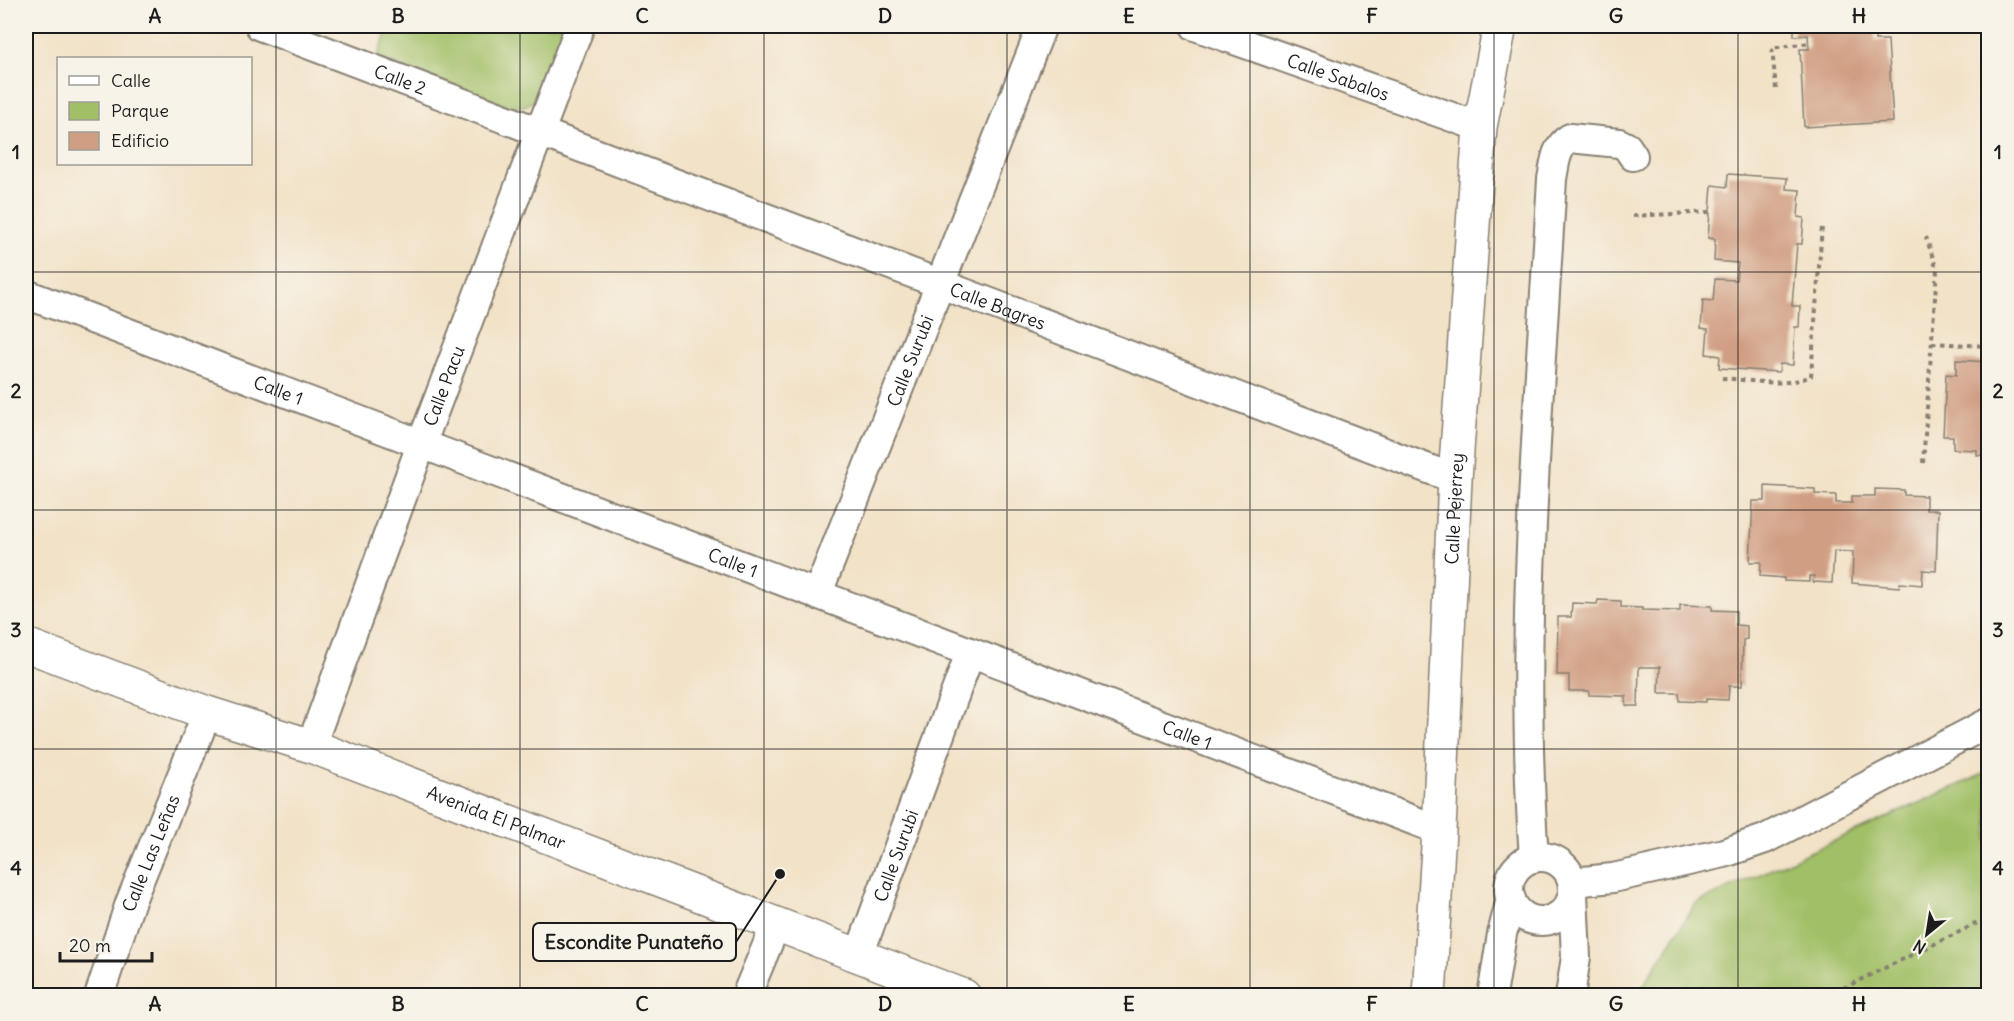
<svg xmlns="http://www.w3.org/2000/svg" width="2014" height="1021" font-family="Delius,sans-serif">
<rect width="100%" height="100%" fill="#f7f3e8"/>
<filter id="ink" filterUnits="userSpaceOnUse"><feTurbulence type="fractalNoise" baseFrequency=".0167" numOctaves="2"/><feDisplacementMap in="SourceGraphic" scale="12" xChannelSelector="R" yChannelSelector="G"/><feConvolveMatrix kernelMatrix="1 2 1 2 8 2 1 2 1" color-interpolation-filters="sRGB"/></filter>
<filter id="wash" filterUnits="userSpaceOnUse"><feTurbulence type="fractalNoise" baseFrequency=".008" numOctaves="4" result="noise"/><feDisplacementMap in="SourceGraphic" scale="24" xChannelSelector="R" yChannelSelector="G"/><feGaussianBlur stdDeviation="1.35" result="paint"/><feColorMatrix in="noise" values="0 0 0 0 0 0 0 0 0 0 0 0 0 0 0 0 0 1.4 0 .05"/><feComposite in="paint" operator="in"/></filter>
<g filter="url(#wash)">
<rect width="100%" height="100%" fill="#f2e2c7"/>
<g fill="#a1bf66" stroke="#5e6e41" stroke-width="1.5">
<path d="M 389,26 L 565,26 L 539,98 C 528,106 521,108 508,107 L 377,58 Z"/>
<path d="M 1988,772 L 1988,995 L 1637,995 L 1696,903 Z"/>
</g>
<g id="blocks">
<g fill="#d09e82">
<path d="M 1794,26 L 1890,26 L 1890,28 L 1875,29 L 1875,40 L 1888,40 L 1893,122 L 1804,127 L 1800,49 L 1809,49 L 1808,35 L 1794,36 Z"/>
<path d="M 1728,174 L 1787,178 L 1786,189 L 1800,190 L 1798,217 L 1804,218 L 1802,244 L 1797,244 L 1792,306 L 1800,306 L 1799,327 L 1795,327 L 1793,365 L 1780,364 L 1779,372 L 1719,368 L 1720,356 L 1706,354 L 1708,329 L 1701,328 L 1703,300 L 1713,301 L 1715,279 L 1736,280 L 1738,263 L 1714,261 L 1715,239 L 1708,238 L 1712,185 L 1727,187 Z"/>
<path d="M 1956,360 L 1988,362 L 1988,455 L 1977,455 L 1977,450 L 1953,449 L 1953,436 L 1943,436 L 1946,374 L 1956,375 Z"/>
<path d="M 1765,486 L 1815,489 L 1815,494 L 1836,495 L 1836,503 L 1852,503 L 1852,496 L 1875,496 L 1875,489 L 1904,490 L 1904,495 L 1926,496 L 1926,510 L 1938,510 L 1936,571 L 1923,570 L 1922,585 L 1900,583 L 1899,587 L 1852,583 L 1853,552 L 1834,551 L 1832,583 L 1813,582 L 1814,576 L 1809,576 L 1809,582 L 1784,581 L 1784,578 L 1760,576 L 1761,562 L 1750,562 L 1753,501 L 1765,501 Z"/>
<path d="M 1598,600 L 1621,601 L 1621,607 L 1642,608 L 1642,610 L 1680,611 L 1680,605 L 1712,606 L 1712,610 L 1736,611 L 1736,625 L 1747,626 L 1747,639 L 1743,640 L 1742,686 L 1729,686 L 1728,700 L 1706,699 L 1706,702 L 1680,701 L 1679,693 L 1659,693 L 1660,667 L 1639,667 L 1638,706 L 1626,706 L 1626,696 L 1589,695 L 1589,691 L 1569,691 L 1569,675 L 1557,675 L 1558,617 L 1571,617 L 1572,603 L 1597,604 Z"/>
</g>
</g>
</g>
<g filter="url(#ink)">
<use href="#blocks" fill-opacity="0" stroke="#877f72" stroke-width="1.5"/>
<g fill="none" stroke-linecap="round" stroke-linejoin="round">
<defs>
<g id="minor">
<path id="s1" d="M 260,26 L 1455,479"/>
<path id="s2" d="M 1195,26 L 1480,127"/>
<path id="s3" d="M 26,294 L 1439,830"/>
<path id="s4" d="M 817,595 L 1042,26"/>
<path id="s5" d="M 311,746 L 421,445 L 580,26"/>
<circle cx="1541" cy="889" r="32"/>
<path d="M 1534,858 C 1518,632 1539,405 1552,179 C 1555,164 1555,147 1570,138 L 1619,143 L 1627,147 L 1633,156"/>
<path d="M 1573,882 L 1613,878 L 1724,853 L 1765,839 L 1988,723"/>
<path id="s6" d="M 859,955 L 970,653"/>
<path id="s7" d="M 99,996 L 130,903 L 207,713"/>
<path d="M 746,996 L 776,924"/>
<path d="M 1492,996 L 1502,934 L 1511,899"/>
<path d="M 1570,996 L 1576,957 L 1573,894"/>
</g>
<g id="tertiary">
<path id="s8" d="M 26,645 L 207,713 L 311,746 L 964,996"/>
<path id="s9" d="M 1429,996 L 1439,830 L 1455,479 L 1480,127 L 1500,26"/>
</g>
</defs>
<use href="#minor" stroke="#877f72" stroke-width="32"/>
<use href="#tertiary" stroke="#877f72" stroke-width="36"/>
<g stroke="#877f72" stroke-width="4" stroke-dasharray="4.5 4.5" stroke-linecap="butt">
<path d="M 1776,89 L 1772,48 L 1809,43"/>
<path d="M 1633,216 L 1711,212"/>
<path d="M 1932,343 L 1988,346"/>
<path d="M 1722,378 C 1751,380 1784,388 1811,376 L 1822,226"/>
<path d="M 1923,463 L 1937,270 L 1926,237"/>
<path d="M 1827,996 L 1988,918"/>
</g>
<use href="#minor" stroke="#fff" stroke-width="28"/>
<use href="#tertiary" stroke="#fff" stroke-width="33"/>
</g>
</g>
<path fill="none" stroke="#1c1c1c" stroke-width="1.5" stroke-opacity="0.55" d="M 276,26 L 276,996M 520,26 L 520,996M 764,26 L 764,996M 1007,26 L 1007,996M 1250,26 L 1250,996M 1494,26 L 1494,996M 1738,26 L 1738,996M 26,272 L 1988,272M 26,510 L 1988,510M 26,749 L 1988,749"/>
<g text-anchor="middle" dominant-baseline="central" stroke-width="4.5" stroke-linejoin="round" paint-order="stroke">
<g font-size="18" fill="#1c1c1c" stroke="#f7f3e8">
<text stroke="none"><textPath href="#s2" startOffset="152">Calle Sabalos</textPath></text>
<text stroke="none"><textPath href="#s1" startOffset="150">Calle 2</textPath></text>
<text stroke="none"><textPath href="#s1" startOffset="789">Calle Bagres</textPath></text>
<text stroke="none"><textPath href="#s4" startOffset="252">Calle Surubi</textPath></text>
<text stroke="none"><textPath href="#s5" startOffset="384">Calle Pacu</textPath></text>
<text stroke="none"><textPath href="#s3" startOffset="270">Calle 1</textPath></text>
<text stroke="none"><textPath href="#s9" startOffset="488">Calle Pejerrey</textPath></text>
<text stroke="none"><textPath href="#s3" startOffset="756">Calle 1</textPath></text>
<text stroke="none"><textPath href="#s3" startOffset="1242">Calle 1</textPath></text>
<text stroke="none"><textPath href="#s8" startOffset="501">Avenida El Palmar</textPath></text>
<text stroke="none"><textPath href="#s7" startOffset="152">Calle Las Leñas</textPath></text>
<text stroke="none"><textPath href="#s6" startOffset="106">Calle Surubi</textPath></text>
</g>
</g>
<path fill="none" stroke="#1c1c1c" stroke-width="2" d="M780 874L736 942"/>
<circle fill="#1c1c1c" stroke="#f7f3e8" stroke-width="2" cx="780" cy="874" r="6"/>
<rect fill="#f7f3e8" stroke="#1c1c1c" stroke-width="2" x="533" y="923" width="203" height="38" rx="6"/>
<g font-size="20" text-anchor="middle" font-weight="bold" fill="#1c1c1c">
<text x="634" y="949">Escondite Punateño</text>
</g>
<rect width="2014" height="1021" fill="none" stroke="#f7f3e8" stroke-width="66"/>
<rect x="57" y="57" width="195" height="108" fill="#f7f3e8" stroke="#9f9d96" stroke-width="1.5"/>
<rect x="69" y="76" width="30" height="9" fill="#ffffff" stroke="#9f9d96" stroke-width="1.5"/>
<text x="111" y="87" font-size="18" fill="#1c1c1c">Calle</text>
<rect x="69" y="102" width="30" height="18" fill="#a1bf66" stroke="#9f9d96" stroke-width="1.5"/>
<text x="111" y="117" font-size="18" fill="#1c1c1c">Parque</text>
<rect x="69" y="132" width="30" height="18" fill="#d09e82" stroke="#9f9d96" stroke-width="1.5"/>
<text x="111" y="147" font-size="18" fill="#1c1c1c">Edificio</text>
<g transform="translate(1927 934) rotate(210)" stroke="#f7f3e8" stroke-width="4.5" paint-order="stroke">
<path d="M0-4.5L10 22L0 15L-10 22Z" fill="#1c1c1c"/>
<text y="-9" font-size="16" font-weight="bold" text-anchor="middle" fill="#1c1c1c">N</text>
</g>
<path d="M60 952v9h92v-9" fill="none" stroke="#1c1c1c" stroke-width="3"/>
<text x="69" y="952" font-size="18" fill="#1c1c1c" stroke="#f7f3e8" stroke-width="4.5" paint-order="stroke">20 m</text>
<rect x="33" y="33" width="1948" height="955" fill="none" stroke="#1c1c1c" stroke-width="2"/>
<g font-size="20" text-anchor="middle" font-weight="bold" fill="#1c1c1c">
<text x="155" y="23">A</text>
<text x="398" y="23">B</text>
<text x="642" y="23">C</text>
<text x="885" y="23">D</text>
<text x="1129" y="23">E</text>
<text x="1372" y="23">F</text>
<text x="1616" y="23">G</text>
<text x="1859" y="23">H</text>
<text x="16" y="159">1</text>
<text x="1998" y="159">1</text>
<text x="16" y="398">2</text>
<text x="1998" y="398">2</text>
<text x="16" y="637">3</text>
<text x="1998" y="637">3</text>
<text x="16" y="875">4</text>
<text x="1998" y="875">4</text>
<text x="155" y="1011">A</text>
<text x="398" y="1011">B</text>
<text x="642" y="1011">C</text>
<text x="885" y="1011">D</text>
<text x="1129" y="1011">E</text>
<text x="1372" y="1011">F</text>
<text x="1616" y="1011">G</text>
<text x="1859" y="1011">H</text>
</g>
</svg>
